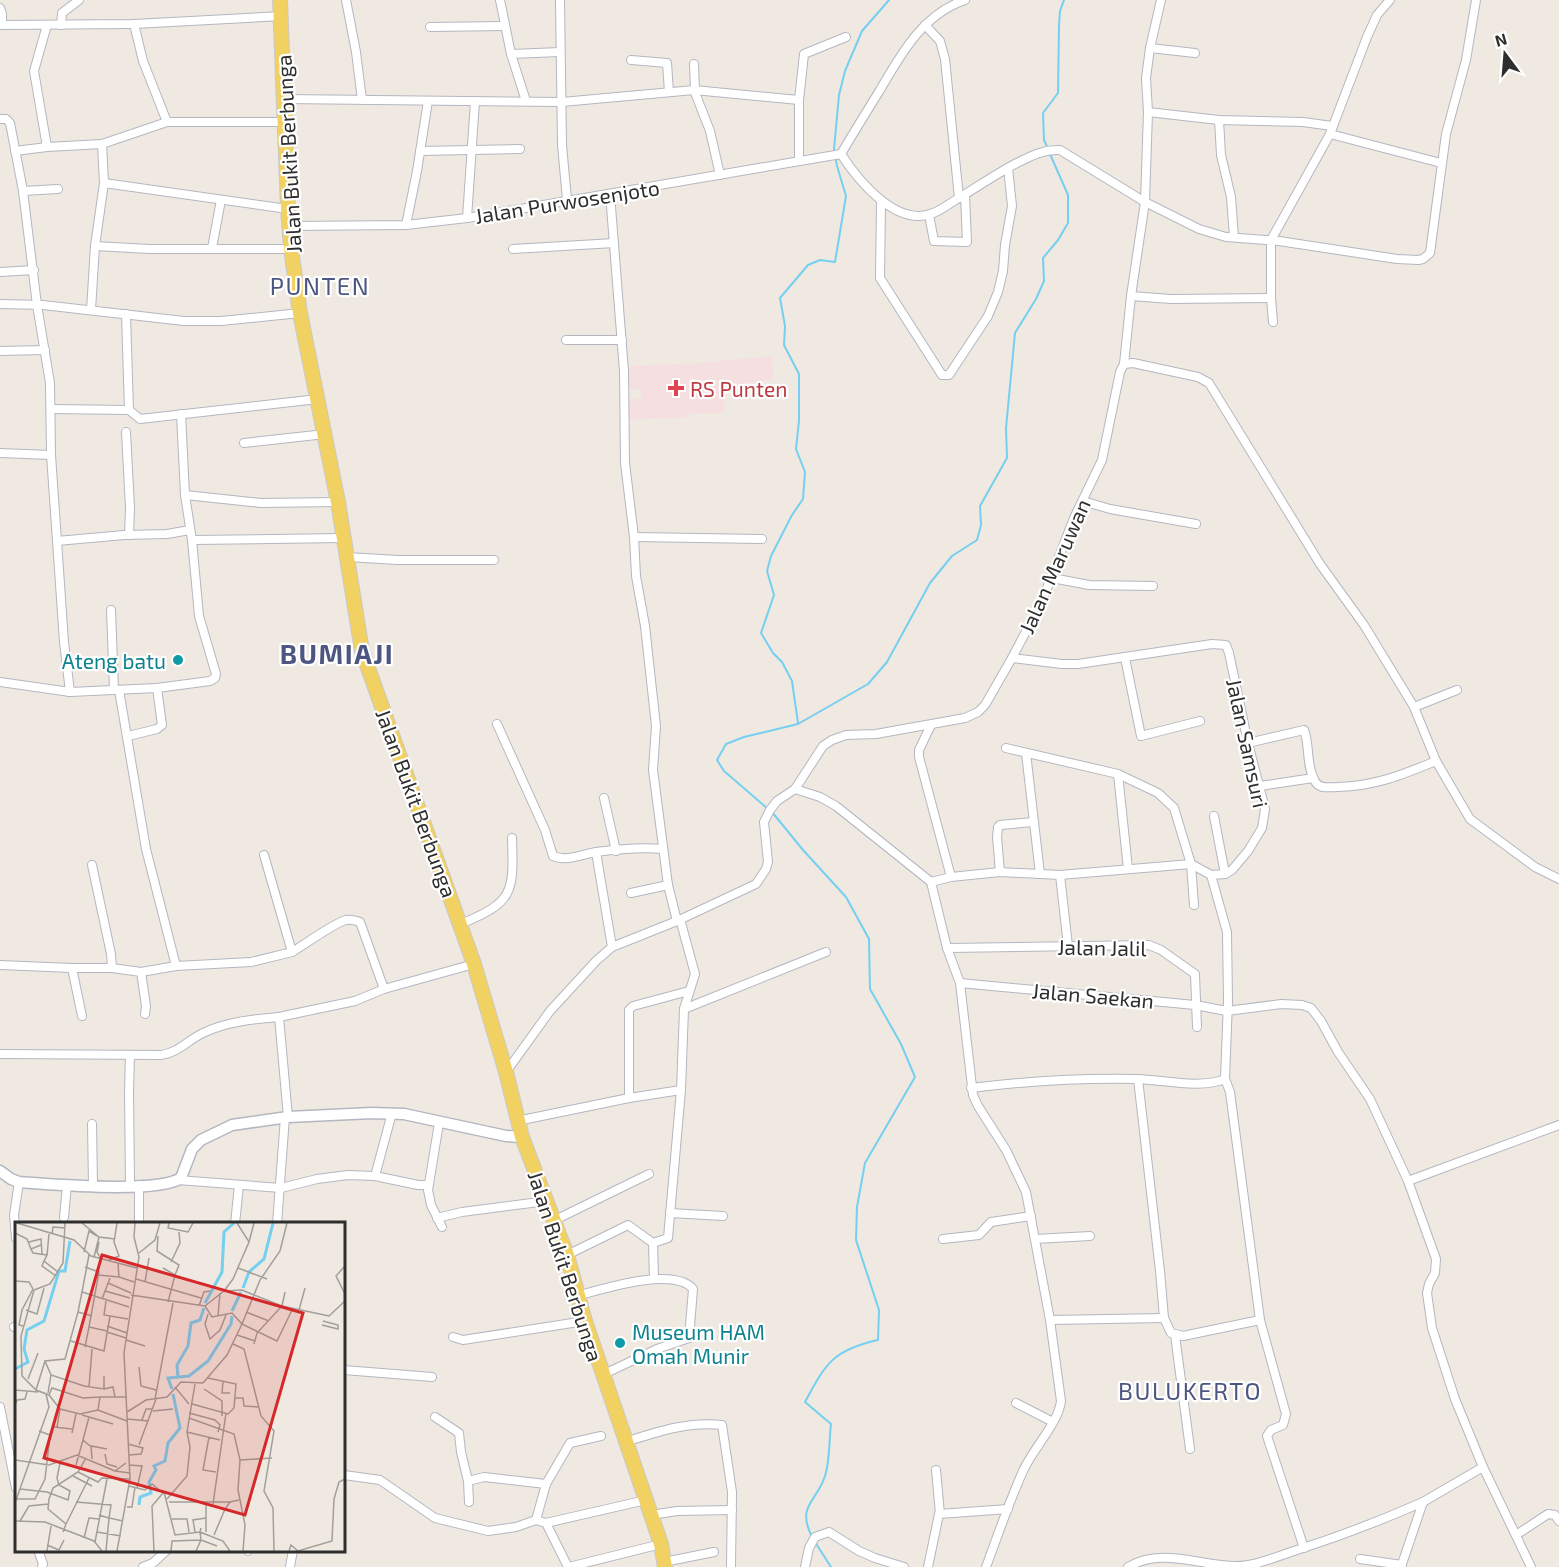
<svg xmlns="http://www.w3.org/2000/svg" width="1559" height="1567" font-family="'Exo 2',sans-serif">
<rect width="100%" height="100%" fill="#efe9e1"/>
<path fill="#f5dfe0" d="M 772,356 L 773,379 L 725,387 L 724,413 L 690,413 L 689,417 L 628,420 L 627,399 L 641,399 L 641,389 L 628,389 L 628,366 L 700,363 Z"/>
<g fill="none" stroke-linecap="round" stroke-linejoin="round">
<g stroke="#75cff0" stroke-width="2">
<path d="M 1048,149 L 1044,140 L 1043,113 L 1058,93 L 1059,25 L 1060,11 L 1064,0"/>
<path d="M 798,723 L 792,681 L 782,662 L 773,653 L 761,633 L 774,595 L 767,571 L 771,556 L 792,515 L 803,499 L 805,472 L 796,449 L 799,421 L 799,374 L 784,345 L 785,326 L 780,298 L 808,265 L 820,260 L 835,262 L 846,196 L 837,166 L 834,149 L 839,95 L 845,71 L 862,31 L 889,0"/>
<path d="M 768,809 L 724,771 L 717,760 L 726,744 L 744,737 L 798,724 L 868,684 L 887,662 L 930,583 L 952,556 L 977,540 L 981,525 L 980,506 L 1007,458 L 1006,428 L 1015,333 L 1036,299 L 1044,281 L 1043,258 L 1058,240 L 1068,223 L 1068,195 L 1050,154"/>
<path d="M 772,812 L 803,850 L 846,897 L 869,939 L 870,989 L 901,1044 L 915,1077 L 865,1163 L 857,1207 L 856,1240 L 879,1310 L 878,1340 C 833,1350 826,1363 805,1402 L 831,1424 C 829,1440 830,1461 825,1476 C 817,1502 796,1505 812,1537"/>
<path d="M 815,1542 L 831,1567"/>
</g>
<defs>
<g id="minor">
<path d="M 346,0 L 356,52 L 362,100"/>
<path d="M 500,0 L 511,54 L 526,101"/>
<path d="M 560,0 L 562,145 L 567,200"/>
<path d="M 0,8 L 2,14 L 2,25"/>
<path d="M 134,24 L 143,61 L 167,122 L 284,122"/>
<path d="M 0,25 L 134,24 L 282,16"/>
<path d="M 61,25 L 62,13 L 79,0"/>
<path d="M 925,25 L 940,41 L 945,59 L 959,198"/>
<path d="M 430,27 L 505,26"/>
<path d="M 1150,48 L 1195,53"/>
<path d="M 511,54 L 560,52"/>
<path d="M 631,60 L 667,63 L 669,92"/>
<path d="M 694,64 L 695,90"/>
<path d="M 694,90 L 710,131 L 720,175"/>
<path d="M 284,99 L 562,102 L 694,90 L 799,100"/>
<path d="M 1148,112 L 1219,120 L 1303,122 L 1332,126"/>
<path d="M 0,119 L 6,119 L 10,123 L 23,191 L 37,305 L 50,383 L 51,455 L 57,541 L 124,535 L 167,534 L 190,530"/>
<path d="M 1219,120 L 1221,155 L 1231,197 L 1234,237"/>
<path d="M 1330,134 L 1441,163"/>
<path d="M 47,147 L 34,71 L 47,25"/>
<path d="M 15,151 L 47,147 L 102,144 L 167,122"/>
<path d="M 420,151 L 520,149"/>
<path d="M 841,154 C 857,179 895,226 930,214 C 939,212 947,205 954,201 C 974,189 993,176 1013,165 C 1029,157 1042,149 1060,150 L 1145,202 L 1148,112 L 1146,78 L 1150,48 L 1161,0"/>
<path d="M 841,154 C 854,132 867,111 880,90 C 901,54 923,14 965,0"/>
<path d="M 799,160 L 799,100 L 804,54 L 846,37"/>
<path d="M 104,183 L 288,209"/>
<path d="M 23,191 L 58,189"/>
<path d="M 610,194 L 624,371 L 625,463 L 634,537 L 636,576 L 645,626 L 656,726 L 653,770 L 668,885 L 677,921"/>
<path d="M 881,202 L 880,278 L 942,375 L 949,375 L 988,316 L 998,292 L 1003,271 L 1005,245 L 1012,206 L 1008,168"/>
<path d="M 929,215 L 934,241 L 967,242 L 965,195"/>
<path d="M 467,218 L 475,101"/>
<path d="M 406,225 L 417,171 L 428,101"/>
<path d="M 290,226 L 406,225 L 467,218 L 841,154"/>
<path d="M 95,246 L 149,249 L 291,249"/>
<path d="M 212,248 L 221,200"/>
<path d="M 513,249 L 614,243"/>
<path d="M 0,272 L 34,270"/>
<path d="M 1131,296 L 1171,299 L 1271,298"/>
<path d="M 0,304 L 43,305 L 184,321 L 221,321 L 300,313"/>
<path d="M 91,310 L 95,246 L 104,183 L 102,144"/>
<path d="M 126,314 L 129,410 L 140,419 L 318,399"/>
<path d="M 1273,322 L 1271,298 L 1271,240 L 1330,134 L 1367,37 L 1377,15 L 1390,0"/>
<path d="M 566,340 L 622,340"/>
<path d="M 0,351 L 45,350"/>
<path d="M 1124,364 L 1133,363 L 1198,377 L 1209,383 L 1320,564 L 1364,625 L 1414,707 L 1436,761 L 1470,819 L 1535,867 L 1559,879"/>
<path d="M 51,409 L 129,410"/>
<path d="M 126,432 L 130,508 L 129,535"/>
<path d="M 244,443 L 325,434"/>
<path d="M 0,453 L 51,455"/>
<path d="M 185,495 L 261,503 L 338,502"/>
<path d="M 1083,501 L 1110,509 L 1196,524"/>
<path d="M 634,537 L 762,539"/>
<path d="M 192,540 L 344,538"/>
<path d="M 57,541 L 64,642 L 70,692"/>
<path d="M 347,557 L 398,560 L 494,560"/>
<path d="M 1052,578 L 1089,585 L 1153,586"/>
<path d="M 111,610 L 114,690"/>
<path d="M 1125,658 L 1141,736 L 1200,721"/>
<path d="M 0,682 L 70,692 L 157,688 L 210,681 L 215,678 L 216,674 L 199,616 L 192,540 L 185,495 L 181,414"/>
<path d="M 119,690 L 146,849 L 176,966"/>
<path d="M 1414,707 L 1457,690"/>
<path d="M 497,724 L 545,830 L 553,856 C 566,862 583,854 596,852 C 618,849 641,847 663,849"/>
<path d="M 931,725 L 919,750 L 919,757 L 951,877"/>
<path d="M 128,736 L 157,729 L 162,725 L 157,688"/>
<path d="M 1248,743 L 1304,730 C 1310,745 1306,765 1314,779 C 1318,790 1328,787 1338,787 C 1375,786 1402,775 1436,761"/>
<path d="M 1006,748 L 1118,774 L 1158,793 L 1174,808 L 1191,864 L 1194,905"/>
<path d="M 1026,753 L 1040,874"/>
<path d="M 1118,774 L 1128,869"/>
<path d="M 1260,786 L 1313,778"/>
<path d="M 795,789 L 820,797 L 836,806 L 931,882"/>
<path d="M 604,798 L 616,851"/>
<path d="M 1214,816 L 1225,874"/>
<path d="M 596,852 L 612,947"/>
<path d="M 92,865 L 111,954 L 112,968"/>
<path d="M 1000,872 L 997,837 L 998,827 L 1000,825 L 1033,822"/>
<path d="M 1060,875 L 1068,946"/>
<path d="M 1211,875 L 1227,932 L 1228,1001 L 1225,1079 L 1230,1092 L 1260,1320 L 1286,1414 L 1283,1425 L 1271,1430 L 1267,1436 L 1304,1548"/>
<path d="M 631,893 L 668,885"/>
<path d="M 461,924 C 513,902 514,894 512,838"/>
<path d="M 947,948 L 1149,945 L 1161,950 L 1195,974 L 1197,1027"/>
<path d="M 292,952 C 304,945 334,923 346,920 C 351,919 355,920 360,922 L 384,989"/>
<path d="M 0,965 L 72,968 L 112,968 L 141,972 L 176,966 L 251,962 L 292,952 L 264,855"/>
<path d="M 72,968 L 82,1016"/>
<path d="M 141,972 L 146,1006 L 145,1014"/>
<path d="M 960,983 L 1195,1005 L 1227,1011 L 1281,1004 L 1302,1005 L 1311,1008 L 1321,1021 L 1338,1052 L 1370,1099 L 1408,1181 L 1559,1125"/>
<path d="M 684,1009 L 826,952"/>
<path d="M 0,1054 L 161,1055 C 178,1053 188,1040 203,1033 C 226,1022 253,1019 279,1017"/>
<path d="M 130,1055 L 129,1091 L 130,1186"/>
<path d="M 506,1072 L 550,1011 L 596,961 L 612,947 L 677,921 L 756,884 L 766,869 L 768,862 L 764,822 L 770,810 L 777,801 L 795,789 L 823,746 L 832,740 L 846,735 L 876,734 L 965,718 L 978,712 L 985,705 L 1012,658 L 1042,601 L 1074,518 L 1102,460 L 1120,372 L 1124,364 L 1131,296 L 1145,202 L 1199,229 L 1226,237 L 1279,241 L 1397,259 L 1418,260 L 1423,259 L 1430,253 L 1446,134 L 1466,60 L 1476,0"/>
<path d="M 1138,1079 L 1160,1271 L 1164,1318 L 1171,1333 L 1183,1336 L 1260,1320"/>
<path d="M 971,1088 C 1026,1081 1082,1078 1138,1079 C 1163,1080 1201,1089 1225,1079"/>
<path d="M 629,1098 L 629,1010 L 633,1006 L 689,991"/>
<path d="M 288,1117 L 279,1017 L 355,1001 L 384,989 L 474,964"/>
<path d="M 517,1121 L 629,1098 L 681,1090"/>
<path d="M 439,1123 L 428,1190 L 431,1205 L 442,1227"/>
<path d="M 92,1124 L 93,1186"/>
<path d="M 375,1176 L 392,1113"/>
<path d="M 178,1180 L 281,1188 L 317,1179 L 348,1175 L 375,1176 L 418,1185 L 428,1185"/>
<path d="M 1408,1181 L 1436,1259 L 1435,1273 L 1429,1284 L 1427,1293 L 1432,1328 L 1455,1399 L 1483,1467 L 1531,1567"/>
<path d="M 139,1185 L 139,1224"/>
<path d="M 670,1213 L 723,1216"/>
<path d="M 64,1217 L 67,1185"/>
<path d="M 437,1218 L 462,1212 L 547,1201"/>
<path d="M 555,1220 L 649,1174"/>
<path d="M 235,1224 L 239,1185"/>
<path d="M 277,1224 L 285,1117"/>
<path d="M 16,1238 L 14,1215 L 19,1182"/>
<path d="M 943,1239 L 979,1235 L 991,1222 L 1031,1216"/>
<path d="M 1035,1239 L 1090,1236"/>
<path d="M 567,1255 L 628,1225 L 653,1243"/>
<path d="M 654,1279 L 653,1243 L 668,1238 L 681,1090 L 684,1009 L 695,974 L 680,919"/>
<path d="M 577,1296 C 602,1289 674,1266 693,1289 L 689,1338 L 657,1349 L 602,1375"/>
<path d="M 1050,1320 L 1164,1318"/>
<path d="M 14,1327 L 16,1326"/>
<path d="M 1175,1335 L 1190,1449"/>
<path d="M 453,1337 L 463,1340 L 585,1321"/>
<path d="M 344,1370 L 432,1377"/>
<path d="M 1016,1403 L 1053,1422"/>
<path d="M 0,1407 L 16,1488"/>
<path d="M 435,1417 L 459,1433 L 461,1452 L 468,1481 L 484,1477 L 546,1484"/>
<path d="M 601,1436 L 570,1443 L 546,1484 L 536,1520 L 546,1523 L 646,1500"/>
<path d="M 625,1442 C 657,1432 688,1421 722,1425 L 732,1492 L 731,1567"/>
<path d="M 936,1470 L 940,1514"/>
<path d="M 344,1475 L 380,1480 L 435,1518 L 488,1531 L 516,1527 L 536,1520"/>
<path d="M 468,1481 L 469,1502"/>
<path d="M 651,1515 L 677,1511 L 732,1510"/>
<path d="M 546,1523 L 568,1567"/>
<path d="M 1516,1535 L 1548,1514 L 1555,1515 L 1559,1521"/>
<path d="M 38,1550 L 43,1564 L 42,1567"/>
<path d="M 248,1550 L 248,1551"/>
<path d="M 1360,1559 L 1402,1565"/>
<path d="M 664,1562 L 714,1552"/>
<path d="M 143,1567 L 153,1563 L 167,1550"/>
<path d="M 290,1567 L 293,1550"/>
<path d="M 569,1567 L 661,1544"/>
<path d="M 805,1567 L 809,1548 L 815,1537 L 829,1532 L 859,1551 L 875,1558 L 904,1567"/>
<path d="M 928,1567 L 939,1514 L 1008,1509"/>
<path d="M 986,1567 C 998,1535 1009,1502 1023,1471 C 1032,1450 1059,1422 1061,1401 L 1050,1320 L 1026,1192 L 1006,1150 L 978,1106 L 973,1095 L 960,983 L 947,948 L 931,882 L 951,877 L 1000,872 L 1060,875 L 1191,864 L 1211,875 L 1225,874 L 1232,870 L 1248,851 L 1262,828 L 1265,809 L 1248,743 L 1229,653 L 1226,645 L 1212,644 L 1078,664 L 1062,664 L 1012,658"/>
<path d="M 1128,1567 C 1162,1547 1200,1566 1236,1566 C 1256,1566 1275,1557 1294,1551 C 1338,1537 1380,1521 1423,1502"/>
<path d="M 1401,1567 L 1423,1502 L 1483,1467"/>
</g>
<path id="tertiary" d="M 0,1171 L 11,1179 L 19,1182 C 51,1184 157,1194 181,1178 L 192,1149 L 201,1140 L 232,1125 L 288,1117 L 372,1113 L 404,1114 L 506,1136 L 522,1137"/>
<path id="primary" d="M 280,0 L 288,209 L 291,249 L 300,313 L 338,502 L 362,651 L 474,964 L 506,1072 L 522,1137 L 567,1255 L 585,1321 L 661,1544 L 665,1567"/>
</defs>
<use href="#minor" stroke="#b4b7c1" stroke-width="10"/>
<use href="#tertiary" stroke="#b4b7c1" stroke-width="13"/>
<use href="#primary" stroke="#c9c9c9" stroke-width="16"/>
<use href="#minor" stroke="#fff" stroke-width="8"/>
<use href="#tertiary" stroke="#fff" stroke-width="10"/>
<use href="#primary" stroke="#f2d163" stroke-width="14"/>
</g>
<path fill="#e0444e" stroke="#fff" stroke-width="2" d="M673 379h6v6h6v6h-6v6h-6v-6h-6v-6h6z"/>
<g fill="#0f9aa8" stroke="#fff" stroke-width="2">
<circle cx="178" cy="660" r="6"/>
<circle cx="620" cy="1343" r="6"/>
</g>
<g text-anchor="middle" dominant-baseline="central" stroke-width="4.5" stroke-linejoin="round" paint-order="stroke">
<g font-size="21" fill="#2e2e2e" stroke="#fff">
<text transform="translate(288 154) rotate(-93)">Jalan Bukit Berbunga</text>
<text transform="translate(567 201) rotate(-9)">Jalan Purwosenjoto</text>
<text transform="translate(1054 566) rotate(-66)">Jalan Maruwan</text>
<text transform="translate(1248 743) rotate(78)">Jalan Samsuri</text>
<text transform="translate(417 803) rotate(70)">Jalan Bukit Berbunga</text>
<text transform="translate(1102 947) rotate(1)">Jalan Jalil</text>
<text transform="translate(1093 995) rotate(5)">Jalan Saekan</text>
<text transform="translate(566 1266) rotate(72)">Jalan Bukit Berbunga</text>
</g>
<g font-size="21" fill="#be3a42" stroke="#fff" text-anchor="start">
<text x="690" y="388">RS Punten</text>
</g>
<g font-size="21" fill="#0d838f" stroke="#fff" text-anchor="end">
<text x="166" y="660">Ateng batu</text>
<text x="632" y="1331" text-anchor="start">Museum HAM<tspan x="632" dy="24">Omah Munir</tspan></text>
</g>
<g font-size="24" letter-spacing="1.5" fill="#4d5680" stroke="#fff">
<text x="320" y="285">PUNTEN</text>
<text x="1190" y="1390">BULUKERTO</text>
</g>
<g font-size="27" font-weight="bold" letter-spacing="1.5" fill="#4d5680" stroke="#fff">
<text x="337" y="653">BUMIAJI</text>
</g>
</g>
<g transform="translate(15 1222)">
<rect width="330" height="330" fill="#efe9e1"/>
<path fill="none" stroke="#75cff0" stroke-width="3" d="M 228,66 L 234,50 L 249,37 L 258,1M 190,81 L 207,50 L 209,10 L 219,1M 217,89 L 226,70M 0,147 L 13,140 L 9,127 L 12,108 L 29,99 L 44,49 L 50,49 L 55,19M 163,155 L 162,143 L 173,124 L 176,101 L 185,98 L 189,86M 157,167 L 153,156 L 174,154 L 193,139 L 216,102 L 217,94M 124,283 L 125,275 L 136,271 L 134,260 L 141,248 L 139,244 L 150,239 L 153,221 L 165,206 L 158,172"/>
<path fill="none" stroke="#a29e99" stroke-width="1.5" d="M 2,1 L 59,18 L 76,34 L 122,46M 67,1 L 84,15 L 100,17M 154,1 L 153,6 L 173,10 L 178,1M 222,1 L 234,20 L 239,1M 0,11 L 12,17 L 16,27 L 26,23M 37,13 L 38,5 L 50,6M 143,14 L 142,29 L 164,43 L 160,53 L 148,46M 14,20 L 26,17 L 27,32M 84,20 L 82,30 L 86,37M 16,27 L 18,31 L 32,33 L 29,39 L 43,50M 69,30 L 74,9 L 82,14M 124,31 L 140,18 L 145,1M 32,33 L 34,12M 74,33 L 67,70 L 114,85M 79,35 L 84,15M 94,38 L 104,34 L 99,20 L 102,1M 29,39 L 27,44 L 41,54M 156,40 L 165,21 L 164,10M 103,41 L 104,55 L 119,60M 70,45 L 84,50 L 74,105 L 92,109M 131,45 L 151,51M 329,45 L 321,54 L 330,72M 223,46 L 252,57M 83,53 L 104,55M 121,57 L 186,76M 0,59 L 14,60 L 18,67M 130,60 L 134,36M 93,61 L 116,71M 19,68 L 6,114 L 7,154 L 21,168 L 34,173 L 45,187 L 65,192 L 83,188 L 112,199M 19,68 L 35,62 L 48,41 L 50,1M 90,69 L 115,76M 209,69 L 218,57 L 234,20M 116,73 L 190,84M 239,73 L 267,84 L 314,94 L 330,79M 87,77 L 95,56M 91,79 L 89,93 L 113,97M 153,80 L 160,53M 184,84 L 189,70 L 195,69M 190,84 L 197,95 L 217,91 L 227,102 L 245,58 L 265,29 L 272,1M 190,84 L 209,69 L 227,68 L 239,73M 11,88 L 22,92 L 29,66M 284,88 L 290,66M 63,90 L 67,70M 231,90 L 254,99M 193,92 L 190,102 L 195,117 L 205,108 L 211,93M 77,94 L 63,90 L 50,137 L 30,139 L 36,153 L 69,164 L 89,167 L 89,154M 203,94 L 205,71M 307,103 L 323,107 L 323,103 L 308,99M 8,104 L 4,103 L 7,88 L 18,67M 92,104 L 112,111M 92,110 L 111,116M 222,113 L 240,119M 111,118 L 130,124M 56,119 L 89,129 L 95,94M 218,122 L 229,127 L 246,194 L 259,209 L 249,269 L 258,286 L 259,329M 239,122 L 242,111 L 267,84 L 270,70M 70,125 L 74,105M 124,145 L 126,164 L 141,168M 13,157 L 23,131M 208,160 L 207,171 L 215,171M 74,165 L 77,127M 160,165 L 174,182M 89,167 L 98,165 L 100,175M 189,167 L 207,179 L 207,194M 0,168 L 23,170M 21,168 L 30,139M 33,171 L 36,153M 34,173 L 37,166 L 68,176 L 85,175M 220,176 L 228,176 L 229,184 L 244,185M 140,177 L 158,81M 177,182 L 213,192 L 219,186 L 221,162 L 193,156M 0,183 L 2,178 L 10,177 L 12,170M 83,188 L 85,175 L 112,175M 138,189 L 158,187M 112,190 L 131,178 L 152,175 L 166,160 L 188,161 L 212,133 L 227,102 L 262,119 L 278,86M 174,191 L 200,198 L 205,203 L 203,210M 67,193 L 98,202M 74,195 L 68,218 L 75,224M 174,196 L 219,212 L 225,238 L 257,236M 112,197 L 134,199M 127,198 L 131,187 L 138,187M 39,205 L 57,207M 42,205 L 45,187M 172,210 L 205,218M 57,211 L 61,192M 194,215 L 188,248 L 201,250M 113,222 L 128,226 L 126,232 L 114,233M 124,223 L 141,177M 90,232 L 92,242 L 102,245M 77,237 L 76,224 L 92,227M 0,238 L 34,243 L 62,233 L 100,249M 225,238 L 223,268 L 230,303 L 228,329M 111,241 L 100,249 L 115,251M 61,243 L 68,218M 114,243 L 127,244 L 122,266M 63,250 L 83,260 L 87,256 L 115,257M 58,254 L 77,264M 114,264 L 130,268 L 137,262 L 148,271 L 137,284 L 139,329M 5,267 L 32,270 L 53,278 L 55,269 L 44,263 L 42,256 L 45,241M 149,270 L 160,313 L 185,310 L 186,318 L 157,319 L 156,329M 1,277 L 20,277 L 30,257 L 35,213 L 24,209M 152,277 L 172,254 L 175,225 L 172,210 L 180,162M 61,280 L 96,283 L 94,296 L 108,299M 154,280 L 215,280M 0,281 L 34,185 L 31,172M 198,282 L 211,191M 112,285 L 117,285 L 120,265M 84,293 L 94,296 L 91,329M 157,297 L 172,297 L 174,310M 0,299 L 30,300 L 79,319 L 87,329M 5,299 L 14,284 L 33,282M 51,302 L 74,256M 186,306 L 185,310 L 208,319 L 215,329M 48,310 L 51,302 L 33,287 L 34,277 L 38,266 L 63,250 L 71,236M 82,310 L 106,314M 180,310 L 178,298 L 191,296M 191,310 L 191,282M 199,313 L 210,287 L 215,280 L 224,278M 69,316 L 74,296 L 84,297M 80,320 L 92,257M 32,323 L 44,328 L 49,318M 32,329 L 36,304M 102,329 L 115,257 L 109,131 L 124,35 L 119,15 L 120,1M 181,329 L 186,318 L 202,324M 274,329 L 276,323 L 283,329 L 317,319 L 319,277 L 324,260 L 330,257"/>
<path fill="#d62828" fill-opacity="0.15" stroke="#d62828" stroke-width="3" d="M 87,33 L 288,91 L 230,293 L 29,236 Z"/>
<rect width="330" height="330" fill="none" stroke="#2e2e2e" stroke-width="3"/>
</g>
<g transform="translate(1505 54) rotate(344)" stroke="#ffffff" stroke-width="4.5" paint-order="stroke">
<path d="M0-4.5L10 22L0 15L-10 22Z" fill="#2e2e2e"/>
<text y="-9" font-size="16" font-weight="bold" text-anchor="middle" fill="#2e2e2e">N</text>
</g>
</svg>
